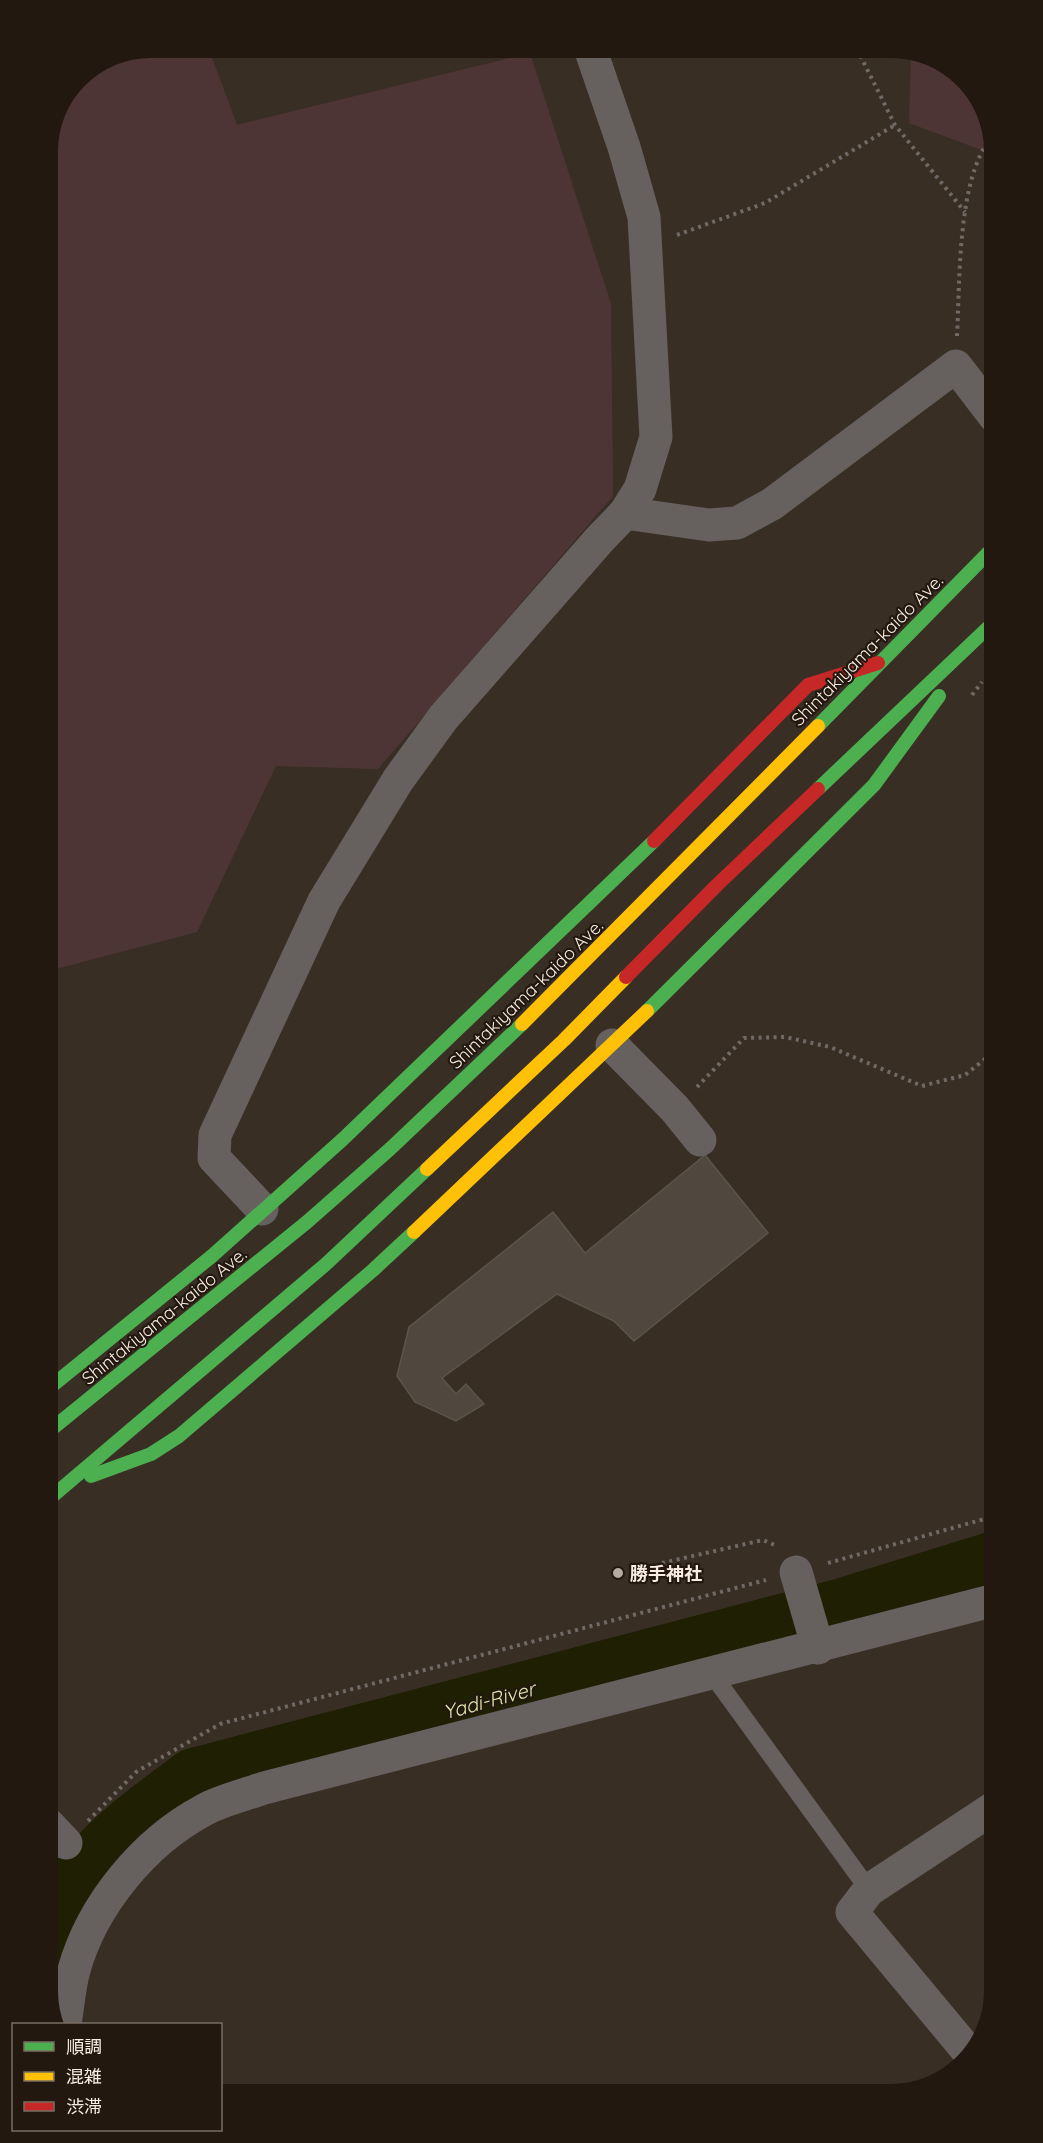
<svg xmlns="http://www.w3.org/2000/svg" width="1043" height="2143" font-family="Quicksand,'Noto Sans JP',sans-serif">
<rect width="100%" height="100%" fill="#392e24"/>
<g fill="#4e3535">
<path d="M 530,53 L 611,304 L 613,496 L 378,769 L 276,766 L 197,932 L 48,971 L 48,145 L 78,78 L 112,56 L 211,55 L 237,125 Z"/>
<path d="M 911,53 L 954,69 L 987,112 L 995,155 L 909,123 Z"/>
</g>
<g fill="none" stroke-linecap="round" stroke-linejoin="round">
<path stroke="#1e1f03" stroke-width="58" d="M 48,1938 C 54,1926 58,1912 65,1900 C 95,1848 146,1812 194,1777 L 843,1607 L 995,1560"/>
</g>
<path fill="#50483e" stroke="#5c544a" stroke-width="1.5" d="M 705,1155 L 768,1233 L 634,1341 L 614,1321 L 557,1294 L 442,1378 L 456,1394 L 466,1384 L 484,1404 L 456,1421 L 415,1402 L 397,1376 L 409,1327 L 553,1212 L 585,1253 Z"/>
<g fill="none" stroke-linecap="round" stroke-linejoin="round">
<g stroke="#706a66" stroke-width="4" stroke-dasharray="3 4.5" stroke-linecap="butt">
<path d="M 857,49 L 895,125 L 965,212"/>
<path d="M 677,235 L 765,203 L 895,125"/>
<path d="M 957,336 C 960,283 957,176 992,137"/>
<path d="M 972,695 L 982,682"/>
<path d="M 697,1087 L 744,1038 L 785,1037 L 830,1047 L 922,1086 L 965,1075 L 995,1051"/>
<path d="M 662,1563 L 763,1540 L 777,1546"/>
<path d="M 828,1563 L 995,1516"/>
<path d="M 88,1821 L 136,1772 L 220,1724 L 766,1580"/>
</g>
<path stroke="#66605e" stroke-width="18" d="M 712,1674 L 869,1890"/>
<g stroke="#66605e" stroke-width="33">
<path d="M 625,513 L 709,525 L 737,523 L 772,504 L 956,366 L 995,417"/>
<path d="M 612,1045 L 675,1109 L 700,1140"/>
<path d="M 262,1209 L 214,1158 L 215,1135 L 324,901 L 398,780 L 443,718 L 600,539 L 625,513 L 640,489 L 656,437 L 644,217 L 624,147 L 591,51"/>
<path d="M 796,1572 L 818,1648"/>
<path d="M 48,1824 L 66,1843"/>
<path d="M 65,2024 C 68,2007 69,1988 74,1970 C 92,1905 144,1842 204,1810 C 222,1800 245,1795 264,1788 L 995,1600"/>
<path d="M 971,2055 L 852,1912 L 869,1890 L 995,1807"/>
</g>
<g stroke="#4caf50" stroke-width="14">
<path d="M 818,726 L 995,546"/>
<path d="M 818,789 L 995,621"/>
<path d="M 647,1011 L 874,785 L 939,696"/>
<path d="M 48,1389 L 212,1256 L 342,1140 L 654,841"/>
<path d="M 48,1432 L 307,1222 L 390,1149 L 522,1024"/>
<path d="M 91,1476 L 151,1454 L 179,1436 L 372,1271 L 414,1232"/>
<path d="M 48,1500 L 326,1264 L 427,1169"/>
</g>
<g stroke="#ffc107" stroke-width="14">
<path d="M 522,1024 L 818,726"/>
<path d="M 427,1169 L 564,1040 L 626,977"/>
<path d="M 414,1232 L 647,1011"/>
</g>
<g stroke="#c62828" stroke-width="14">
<path d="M 654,841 L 808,685 L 878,663"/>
<path d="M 626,977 L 717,885 L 818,789"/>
</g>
</g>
<circle fill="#b6aa9e" stroke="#221810" stroke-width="2" cx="618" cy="1573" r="6"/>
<g text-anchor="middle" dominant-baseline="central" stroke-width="4.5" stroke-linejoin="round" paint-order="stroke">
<g font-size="18" fill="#f9ece0" stroke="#221810">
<text transform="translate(867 650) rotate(-45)">Shintakiyama-kaido Ave.</text>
<text transform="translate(526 994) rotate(-44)">Shintakiyama-kaido Ave.</text>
<text transform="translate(164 1316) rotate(-39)">Shintakiyama-kaido Ave.</text>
</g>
<g font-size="18" font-weight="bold" fill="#f9ece0" stroke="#221810" text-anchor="start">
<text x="630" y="1573">勝手神社</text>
</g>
<g font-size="20" font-style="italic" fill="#e1e8ac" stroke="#221810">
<text transform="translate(489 1700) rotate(-15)">Yadi-River</text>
</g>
</g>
<path d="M0 0H1043V2143H0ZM151 58H891A93 93 0 0 1 984 151V1991A93 93 0 0 1 891 2084H151A93 93 0 0 1 58 1991V151A93 93 0 0 1 151 58Z" fill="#221810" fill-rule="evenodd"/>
<rect x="12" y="2023" width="210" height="108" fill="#221810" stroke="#786d63" stroke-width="1.5"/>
<rect x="24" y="2042" width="30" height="9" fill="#4caf50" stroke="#786d63" stroke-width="1.5"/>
<text x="66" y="2053" font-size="18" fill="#f9ece0">順調</text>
<rect x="24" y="2072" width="30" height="9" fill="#ffc107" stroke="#786d63" stroke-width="1.5"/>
<text x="66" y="2083" font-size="18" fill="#f9ece0">混雑</text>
<rect x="24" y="2102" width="30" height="9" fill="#c62828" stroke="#786d63" stroke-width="1.5"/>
<text x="66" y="2113" font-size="18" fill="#f9ece0">渋滞</text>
</svg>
